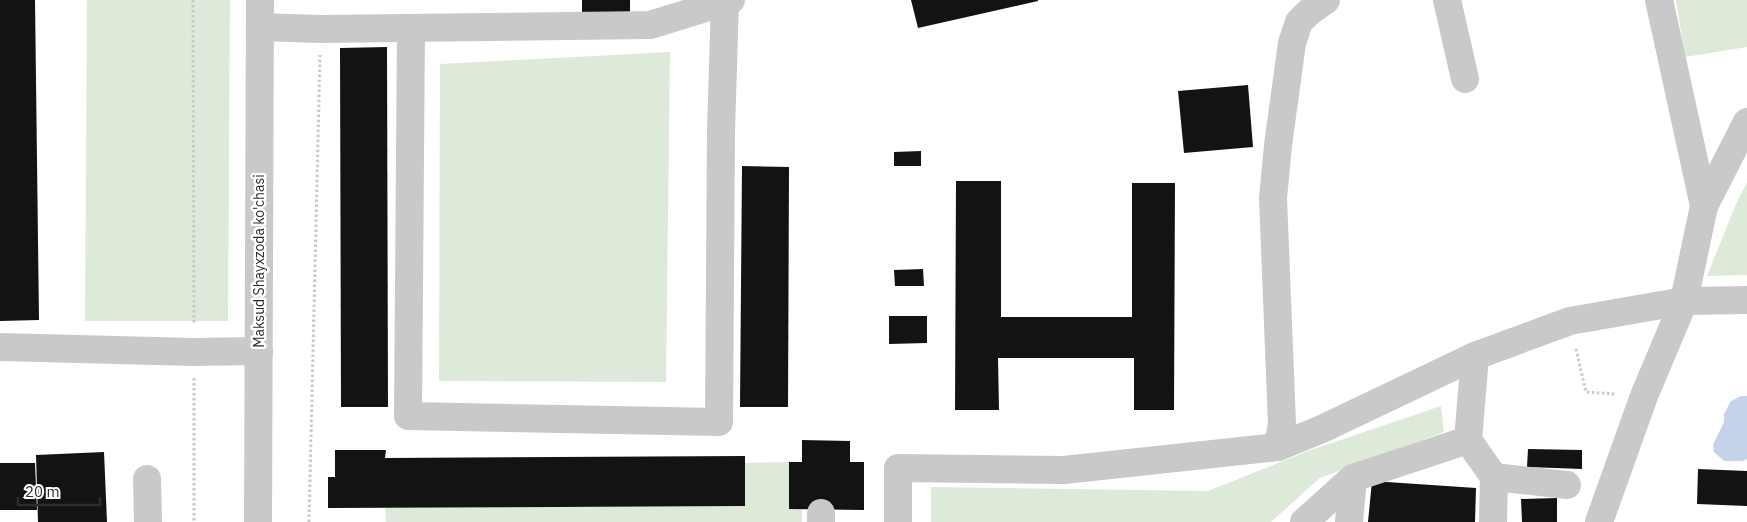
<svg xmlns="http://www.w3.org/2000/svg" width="1747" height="522" font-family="'IBM Plex Sans',sans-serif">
<rect width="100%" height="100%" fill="#fff"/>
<g fill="#deead9">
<path d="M 87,0 L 230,0 L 228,321 L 85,321 Z"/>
<path d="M 1676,0 L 1747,0 L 1747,47 L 1685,57 Z"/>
<path d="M 670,52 L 666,382 L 439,381 L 440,64 Z"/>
<path d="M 1747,182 L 1747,275 L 1707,276 L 1736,204 Z"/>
<path d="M 1441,406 L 1444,432 L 1320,478 L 1271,522 L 931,522 L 931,487 L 1208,491 L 1308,451 Z"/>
<path d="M 789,462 L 789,509 L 802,509 L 802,522 L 386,522 L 385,508 L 744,506 L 745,463 Z"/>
</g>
<path fill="#c5d3ea" d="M 1741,396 L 1747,396 L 1747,459 L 1743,461 L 1724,461 L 1714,452 L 1713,445 L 1724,422 L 1724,414 L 1731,401 Z"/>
<g fill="#131313">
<path d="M 0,0 L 35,0 L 39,320 L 0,321 Z"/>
<rect x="582" y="0" width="48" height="19"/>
<path d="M 911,0 L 1038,0 L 1038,1 L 918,28 Z"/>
<path d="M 387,47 L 388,407 L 341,407 L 340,48 Z"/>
<path d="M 1248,85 L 1253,147 L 1184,153 L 1178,91 Z"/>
<path d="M 921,151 L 921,166 L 894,166 L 894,152 Z"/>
<path d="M 742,166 L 789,167 L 788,407 L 740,407 Z"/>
<path d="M 956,181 L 1001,181 L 1001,317 L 1132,317 L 1132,183 L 1175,183 L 1174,410 L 1134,410 L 1134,358 L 998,358 L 999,410 L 955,410 Z"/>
<path d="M 923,269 L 924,286 L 895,286 L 894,270 Z"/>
<path d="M 889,316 L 927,316 L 927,343 L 889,344 Z"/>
<path d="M 802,440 L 850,441 L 850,462 L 864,462 L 864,510 L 789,509 L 789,462 L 802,462 Z"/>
<path d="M 1528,449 L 1582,450 L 1582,469 L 1527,467 Z"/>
<path d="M 335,450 L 386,450 L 385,458 L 745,456 L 745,506 L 328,508 L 328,477 L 335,477 Z"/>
<path d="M 104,452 L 107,522 L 38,522 L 36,455 Z"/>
<path d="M 0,463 L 35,463 L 37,510 L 0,510 Z"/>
<path d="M 1698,469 L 1747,471 L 1747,506 L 1697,504 Z"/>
<path d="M 1372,481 L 1476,488 L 1475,522 L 1368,522 Z"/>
<path d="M 1557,498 L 1557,522 L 1522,522 L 1521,499 Z"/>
</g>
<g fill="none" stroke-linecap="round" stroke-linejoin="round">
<g stroke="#c9c9c9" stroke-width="3" stroke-dasharray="2.5 2.5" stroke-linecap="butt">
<path d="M 193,0 L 194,324"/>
<path d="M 1576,349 L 1586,392 L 1616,394"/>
<path d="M 194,378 L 194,522"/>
<path d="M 309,522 L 320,55"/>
</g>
<g stroke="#c9c9c9" stroke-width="28">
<path d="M 1447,0 L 1465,79"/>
<path d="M 1659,0 L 1704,206"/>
<path d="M 260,27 L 320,29 L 650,25 L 731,0"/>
<path d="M 411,28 L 408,416 L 719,422 L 721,131 L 725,2"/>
<path d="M 0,347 L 194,352 L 259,351"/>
<path d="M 1468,440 L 1494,477 L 1493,522"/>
<path d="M 1278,447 L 1282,424 L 1273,198 L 1278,145 L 1292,43 L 1299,22 L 1309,12 L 1326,0"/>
<path d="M 1494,477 L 1567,485"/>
<path d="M 147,479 L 148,522"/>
<path d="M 821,513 L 821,522"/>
<path d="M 258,522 L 260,0"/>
<path d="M 898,522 L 898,468 L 1064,470 L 1278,447 L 1322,429 L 1475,356 L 1570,321 L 1684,301 L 1747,300"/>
<path d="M 1304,522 L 1353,478 L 1468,440 L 1475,356"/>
<path d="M 1349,522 L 1353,478"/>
<path d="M 1599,522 L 1644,396 L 1684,301 L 1704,206 L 1747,122"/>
</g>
</g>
<g text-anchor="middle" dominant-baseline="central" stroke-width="5" stroke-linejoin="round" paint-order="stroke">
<g font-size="14" fill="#2c2c2c" stroke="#fff">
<text transform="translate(259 261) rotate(-90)">Maksud Shayxzoda ko'chasi</text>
</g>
</g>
<path d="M18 497v8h82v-8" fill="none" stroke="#2c2c2c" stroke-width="2.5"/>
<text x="25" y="497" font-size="15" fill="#2c2c2c" stroke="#ffffff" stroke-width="4" paint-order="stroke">20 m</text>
</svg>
